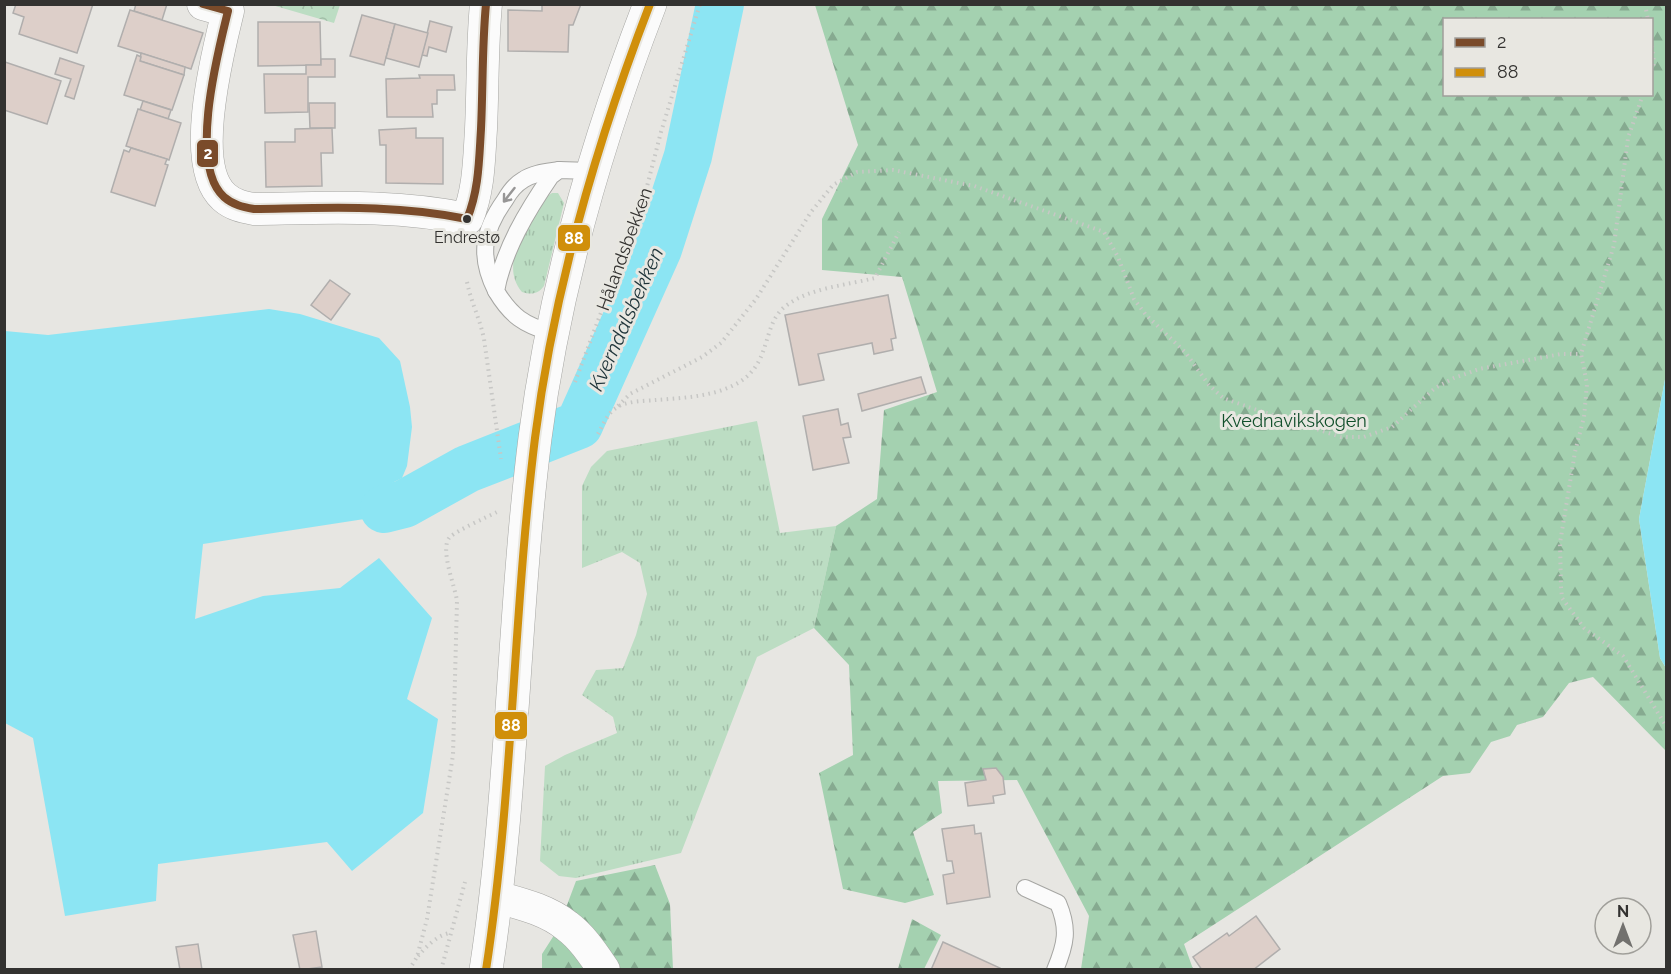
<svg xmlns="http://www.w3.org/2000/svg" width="1671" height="974" font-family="Raleway,sans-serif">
<defs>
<pattern id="grass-tufts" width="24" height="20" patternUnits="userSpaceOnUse" patternTransform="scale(1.5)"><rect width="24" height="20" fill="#bcddc3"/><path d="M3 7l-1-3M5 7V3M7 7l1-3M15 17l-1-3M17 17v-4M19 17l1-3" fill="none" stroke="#a2bea8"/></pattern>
<pattern id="forest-firs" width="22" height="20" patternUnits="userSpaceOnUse" patternTransform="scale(1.5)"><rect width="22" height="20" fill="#a4d1b0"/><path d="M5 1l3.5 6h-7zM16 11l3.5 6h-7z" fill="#86aa90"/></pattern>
<pattern id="park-crowns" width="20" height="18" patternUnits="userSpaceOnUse" patternTransform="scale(1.5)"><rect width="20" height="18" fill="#bcddc3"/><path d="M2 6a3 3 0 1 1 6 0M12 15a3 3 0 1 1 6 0" fill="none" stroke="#a2bea8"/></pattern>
</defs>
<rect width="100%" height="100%" fill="#e7e6e2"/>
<g fill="url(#grass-tufts)">
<path d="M 552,193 L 558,193 L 564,203 L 544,286 C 538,294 532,295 522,292 C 497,262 531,223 546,197 Z"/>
<path d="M 757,421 L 780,533 L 836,526 L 814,628 L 757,657 L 681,853 L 576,878 L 559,876 L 540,861 L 545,766 L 565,755 L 617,733 L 613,717 L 582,695 L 596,670 L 623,668 L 636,635 L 647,594 L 640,563 L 622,552 L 582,568 L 582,486 L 591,467 L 607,451 Z"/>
</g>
<g fill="url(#forest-firs)" fill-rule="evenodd">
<path d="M 815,5 L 1666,5 L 1666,374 L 1639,519 L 1660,658 L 1666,668 L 1666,751 L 1593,677 L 1569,683 L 1543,717 L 1517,725 L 1510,736 L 1491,742 L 1470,773 L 1443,776 L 1184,944 L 1193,969 L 1081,969 L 1089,916 L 1017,780 L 938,781 L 942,813 L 913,832 L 934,895 L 905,903 L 843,889 L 819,773 L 853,755 L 849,665 L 814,628 L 836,526 L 877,499 L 884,410 L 937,392 L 902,277 L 822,270 L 822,219 L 858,145 ZM 1444,20 L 1652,20 L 1652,94 L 1444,94 Z"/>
<path d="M 655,865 L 670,904 L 673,969 L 542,969 L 542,954 L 558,929 L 576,881 Z"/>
<path d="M 912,919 L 941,935 L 924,969 L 898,969 Z"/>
</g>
<path fill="url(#park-crowns)" d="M 272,5 L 340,5 L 334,23 Z"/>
<g fill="#8ce5f3">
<path d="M 269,309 L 300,314 L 379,338 L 400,361 L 410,407 L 412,427 L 407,466 L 402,478 L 380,489 L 376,494 L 385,502 L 384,516 L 203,544 L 195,619 L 263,596 L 340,588 L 379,558 L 432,618 L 407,699 L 438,719 L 423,813 L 352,871 L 327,842 L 158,864 L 156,901 L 65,916 L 33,738 L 5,723 L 5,331 L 48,335 Z"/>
<path d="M 1666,374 L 1666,668 L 1660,658 L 1639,519 Z"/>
</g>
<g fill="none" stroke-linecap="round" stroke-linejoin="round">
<path stroke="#8ce5f3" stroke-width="48" d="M 384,509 L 404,504 L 467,469 L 579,425 L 658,249 L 688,156 L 720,4"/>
</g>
<g fill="#ddcfc9" stroke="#b0aead" stroke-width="1.5">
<path d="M 16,4 L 93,4 L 77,53 L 19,34 L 24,17 L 13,13 Z"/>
<path d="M 136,4 L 167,4 L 162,20 L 134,11 Z"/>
<path d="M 542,4 L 581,4 L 573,25 L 569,25 L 568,52 L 508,51 L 508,10 L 542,11 Z"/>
<path d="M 130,10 L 203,33 L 191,69 L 118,46 Z"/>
<path d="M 362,15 L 395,24 L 384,65 L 350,56 Z"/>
<path d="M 430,21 L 452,27 L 446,52 L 429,47 L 427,56 L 422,55 Z"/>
<path d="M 258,22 L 320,22 L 321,65 L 258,66 Z"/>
<path d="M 395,24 L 428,33 L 419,67 L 386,58 Z"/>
<path d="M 141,53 L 185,67 L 184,75 L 140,61 Z"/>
<path d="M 137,55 L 141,57 L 140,61 L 184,75 L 172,110 L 124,95 Z"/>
<path d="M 60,58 L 84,66 L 74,99 L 65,96 L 71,79 L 55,74 Z"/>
<path d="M 321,59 L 335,59 L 335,77 L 308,77 L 308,112 L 265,113 L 264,74 L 306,74 L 306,65 L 321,65 Z"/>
<path d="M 5,62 L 61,81 L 47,124 L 4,110 Z"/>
<path d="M 419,75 L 454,75 L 455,90 L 437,90 L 437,104 L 432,104 L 433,117 L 387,117 L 386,79 L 420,78 Z"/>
<path d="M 143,101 L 171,110 L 168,119 L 140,110 Z"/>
<path d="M 309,103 L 335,103 L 335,128 L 310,128 Z"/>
<path d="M 138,109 L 181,123 L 169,160 L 126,146 Z"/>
<path d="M 332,128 L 333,153 L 321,153 L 322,186 L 266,187 L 265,142 L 295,142 L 295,129 Z"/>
<path d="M 416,128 L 416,138 L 443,138 L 443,184 L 386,183 L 386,145 L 380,145 L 379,130 Z"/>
<path d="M 131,148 L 167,159 L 165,164 L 168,165 L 155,206 L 111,192 L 124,150 L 129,152 Z"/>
<path d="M 330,280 L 350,294 L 331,320 L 311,305 Z"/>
<path d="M 888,295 L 896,338 L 891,339 L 893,350 L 874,354 L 872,343 L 818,354 L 824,380 L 799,385 L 785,315 Z"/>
<path d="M 921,377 L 926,393 L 862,411 L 858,394 Z"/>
<path d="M 838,409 L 841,425 L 848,423 L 851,437 L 843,438 L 849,463 L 813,470 L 803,416 Z"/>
<path d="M 996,768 L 1003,777 L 1005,794 L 993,796 L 994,803 L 968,806 L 965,783 L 986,780 L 983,769 Z"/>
<path d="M 974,825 L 975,834 L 981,833 L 990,897 L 947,904 L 943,875 L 954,873 L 952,861 L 947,861 L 942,829 Z"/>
<path d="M 1256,916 L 1280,949 L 1253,970 L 1202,970 L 1193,957 L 1227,933 L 1229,936 Z"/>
<path d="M 316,931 L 322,967 L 300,970 L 293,935 Z"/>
<path d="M 943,942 L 1000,968 L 999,970 L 931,970 Z"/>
<path d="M 198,944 L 202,970 L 180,970 L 176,947 Z"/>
</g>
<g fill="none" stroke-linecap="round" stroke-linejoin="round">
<defs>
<g id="service">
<path d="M 496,291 C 479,257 482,232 505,200 C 509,193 516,184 523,180 C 533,173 547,172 559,170"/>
<path d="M 552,333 C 524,325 511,316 496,291 C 504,249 527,211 551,176 L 559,170 L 591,171"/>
<path d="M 1025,888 L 1058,903 C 1069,929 1066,944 1055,970"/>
</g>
<g id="minor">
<path d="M 203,4 L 228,11 C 218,52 188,165 224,197 C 233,205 243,207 254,209 C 327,208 395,204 467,219 C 479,190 479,160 481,129 C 483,87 482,46 486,4"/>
<path d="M 497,897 C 522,904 547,910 567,926 C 582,937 593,954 604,970"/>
</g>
<path id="secondary" d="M 486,970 C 513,794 513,615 535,438 C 554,289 596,144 650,4"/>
</defs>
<use href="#service" stroke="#a6a6a3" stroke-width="18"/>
<use href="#minor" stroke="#a6a6a3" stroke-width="33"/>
<use href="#secondary" stroke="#a6a6a3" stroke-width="34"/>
<g stroke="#c7c7c5" stroke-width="4" stroke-dasharray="1.5 4.5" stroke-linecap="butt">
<path d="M 1645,4 L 1648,20"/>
<path d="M 1652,46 L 1654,63 L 1652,70"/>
<path d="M 1643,94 L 1628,138 L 1614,245 L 1581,354 L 1587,384 L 1584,417 L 1575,452 L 1560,543 L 1561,587 L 1562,598 L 1584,628 L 1623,656 L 1666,726"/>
<path d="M 467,282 C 471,302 480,319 484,339 L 501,459"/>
<path d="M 575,382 L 644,198 L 661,132 L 700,4"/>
<path d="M 618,406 L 630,394 L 702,357 L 721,343 L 756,299 L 811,212 L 833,185 L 857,172 L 893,170 L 974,186 L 1104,232 L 1118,257 L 1134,299 L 1146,315 L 1185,352 L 1209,385 L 1223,398 L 1251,408 L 1341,437 L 1364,437 L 1392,427 L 1435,388 L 1454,378 L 1479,369 L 1561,354 L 1581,354"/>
<path d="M 598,434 C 603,425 607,414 616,408 C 625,401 644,401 656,400 C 681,398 709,397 732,386 C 775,366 759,325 787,305 C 810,288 847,285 875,278 L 899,232"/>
<path d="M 418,956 C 426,947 437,935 450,933"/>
<path d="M 409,970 L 417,957 L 427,919 L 453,755 L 457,601 C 455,586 439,548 450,537 C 456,531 487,517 497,512"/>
<path d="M 441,970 L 465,882"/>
</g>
<use href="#service" stroke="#fbfbfb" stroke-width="16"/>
<use href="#minor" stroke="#fbfbfb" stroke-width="32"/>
<use href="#secondary" stroke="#fbfbfb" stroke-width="33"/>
<defs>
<path id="bus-1" d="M 203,4 L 228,11 C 218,52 188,165 224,197 C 233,205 243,207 254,209 C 327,208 395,204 467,219 C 479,190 479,160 481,129 C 483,87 482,46 486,4"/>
<path id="bus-2" d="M 486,970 C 513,794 513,615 535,438 C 554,289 596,144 650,4"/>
</defs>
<use href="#bus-1" stroke="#e8e7e1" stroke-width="12"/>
<use href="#bus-2" stroke="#e8e7e1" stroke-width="12"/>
<use href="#bus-1" stroke="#7a4b2a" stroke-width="8"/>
<use href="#bus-2" stroke="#d08f0a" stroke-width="8"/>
</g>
<defs><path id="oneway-shaft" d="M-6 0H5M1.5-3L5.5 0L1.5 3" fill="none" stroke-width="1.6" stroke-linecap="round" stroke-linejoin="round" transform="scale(1.5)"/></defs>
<use stroke="#979696" href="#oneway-shaft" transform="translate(509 195) rotate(128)"/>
<circle fill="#333230" stroke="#e8e7e1" stroke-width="2" cx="467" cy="219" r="5"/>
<g text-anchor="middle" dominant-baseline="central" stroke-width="6" stroke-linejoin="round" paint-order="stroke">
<g font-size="16" fill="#333230" stroke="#e8e7e1">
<text x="467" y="237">Endrestø</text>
</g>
<g font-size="18" fill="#333230" stroke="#e8e7e1">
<text transform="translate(624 249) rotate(-70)">Hålandsbekken</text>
</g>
<g font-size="18" fill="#114f2b" stroke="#e8e7e1">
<text x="1294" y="420">Kvednavikskogen</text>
</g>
<g font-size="20" font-style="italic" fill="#1e3439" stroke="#e8e7e1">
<text transform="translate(626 319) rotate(-66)">Kverndalsbekken</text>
</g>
</g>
<g stroke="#e8e7e1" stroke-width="2">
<rect x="196" y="139" width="23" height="29" rx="6" fill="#7a4b2a"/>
<rect x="557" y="224" width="34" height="28" rx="6" fill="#d08f0a"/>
<rect x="494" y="711" width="34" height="29" rx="6" fill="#d08f0a"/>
</g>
<g font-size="16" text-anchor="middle" font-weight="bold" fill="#fff">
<text x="208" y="159">2</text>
<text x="574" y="244">88</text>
<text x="511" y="731">88</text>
</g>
<rect width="1671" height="974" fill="none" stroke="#333230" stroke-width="12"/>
<rect x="1443" y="18" width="210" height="78" fill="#e8e7e1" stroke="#a09f9a" stroke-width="1.5"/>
<rect x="1455" y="38" width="30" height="9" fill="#7a4b2a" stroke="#a09f9a" stroke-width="1.5"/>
<text x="1497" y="48" font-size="18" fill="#333230">2</text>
<rect x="1455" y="68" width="30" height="9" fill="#d08f0a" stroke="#a09f9a" stroke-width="1.5"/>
<text x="1497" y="78" font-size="18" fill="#333230">88</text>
<g transform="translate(1623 926)"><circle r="28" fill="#e8e7e1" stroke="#a09f9a" stroke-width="1.5"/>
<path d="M0-4.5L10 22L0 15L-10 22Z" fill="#72716e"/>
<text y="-9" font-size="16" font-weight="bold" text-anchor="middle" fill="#333230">N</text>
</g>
</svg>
